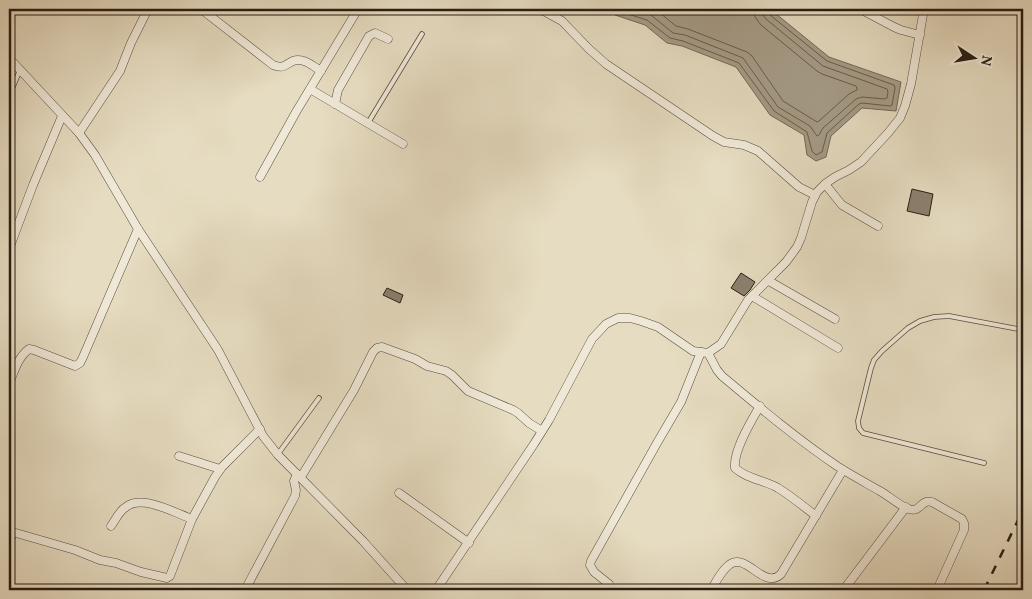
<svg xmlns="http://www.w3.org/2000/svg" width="1032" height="599" font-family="Vollkorn,serif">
<rect width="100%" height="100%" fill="#e6dcc1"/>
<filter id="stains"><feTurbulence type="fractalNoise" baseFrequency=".004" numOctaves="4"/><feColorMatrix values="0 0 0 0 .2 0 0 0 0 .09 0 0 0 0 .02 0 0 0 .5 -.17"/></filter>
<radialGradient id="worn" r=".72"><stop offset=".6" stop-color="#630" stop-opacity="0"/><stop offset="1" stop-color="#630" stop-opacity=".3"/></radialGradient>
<path fill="#a59b86" stroke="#736858" d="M 609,9 L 770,9 L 829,57 L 901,82 L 896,111 L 862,108 L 831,136 L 826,157 L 816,161 L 807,155 L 804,135 L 770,115 L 736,67 L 682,46 L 667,43 L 645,25 L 615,15 Z"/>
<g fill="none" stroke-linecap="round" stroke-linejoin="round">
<g stroke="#665c4d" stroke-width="1">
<path d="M 616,9 L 618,11 L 647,20 L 670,38 L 683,41 L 739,63 L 774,111 L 807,132 L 812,151 L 816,155 L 822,152 L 827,133 L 859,104 L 862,103 L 890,106 L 892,105 L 895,88 L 894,85 L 827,61 L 770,15 L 768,9"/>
<path d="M 633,9 L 651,15 L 673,33 L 685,35 L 743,58 L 778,107 L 810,126 L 817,136 L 819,135 L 823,128 L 856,99 L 862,97 L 885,99 L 887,98 L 888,92 L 887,89 L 823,66 L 766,19 L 762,14 L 762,9"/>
<path d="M 655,9 L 676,26 L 688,29 L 747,52 L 752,56 L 783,101 L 817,122 L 819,121 L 849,94 L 857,90 L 857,88 L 856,86 L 822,74 L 817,71 L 761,25 L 755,17 L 754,9"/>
</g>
</g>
<g fill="#8b806e" stroke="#281c14">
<path d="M 912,189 L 933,194 L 929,216 L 907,211 Z"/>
<path d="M 741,273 L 755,282 L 750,290 L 744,296 L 731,288 Z"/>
<path d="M 387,288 L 403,295 L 400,303 L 383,295 Z"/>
</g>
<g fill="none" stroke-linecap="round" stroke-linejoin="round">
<defs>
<g id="service">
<path d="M 9,96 L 20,70"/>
<path d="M 368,123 L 422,34"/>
<path d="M 278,454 L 319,398"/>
<path d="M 984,463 L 863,433 L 859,428 L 858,421 L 871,368 L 874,360 L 882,351 L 908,328 L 920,321 L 934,317 L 949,316 L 1023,330"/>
</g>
<g id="minor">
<path d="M 201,9 L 273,65 C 288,71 287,59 299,60 C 307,60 314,67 321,71"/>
<path d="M 540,9 L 562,21 L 589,49 L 606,64 L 713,136 L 724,142 L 744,145 L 758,151 L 799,187 L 815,195"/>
<path d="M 860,9 L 894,27 L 901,30 L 920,35"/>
<path d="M 9,58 L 79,133 L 95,155 L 138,229 L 218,350 L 263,436 L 278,455 L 363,541 L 407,590"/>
<path d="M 310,89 L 403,144"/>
<path d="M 335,104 L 338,90 L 369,36 L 375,33 L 388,39"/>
<path d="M 79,133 L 120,71 L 131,43 L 148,9"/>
<path d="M 260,177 L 296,112 L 358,9"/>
<path d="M 825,184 L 842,205 L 878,226"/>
<path d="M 9,249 L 33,185 L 62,116"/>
<path d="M 769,281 L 835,319"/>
<path d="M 752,296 L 838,348"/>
<path d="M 708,353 L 717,370 L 722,376 C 759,407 797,439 837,466 C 851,475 866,483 880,491 C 889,496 901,507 909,509 C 921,513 920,499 932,502 L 962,519 L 964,523 L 964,530 L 937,590"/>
<path d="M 9,384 C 14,372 18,357 29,349 L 34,350 L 75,366 L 80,363 L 83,357 L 138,229"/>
<path d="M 760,406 C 751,421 733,451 735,468 C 747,479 764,480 778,488 C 791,496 803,506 816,516"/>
<path d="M 179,456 L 220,469"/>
<path d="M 301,477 L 354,390 L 373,352 L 377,348 L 382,347 L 415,359 L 427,366 L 446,371 L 452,375 L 468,391 L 513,410 L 518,413 L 529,423 L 542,431"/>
<path d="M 399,493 L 469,543"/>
<path d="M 111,526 C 116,519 119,511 126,507 C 142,494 175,513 192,519"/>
<path d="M 9,531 L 75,550 L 100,560 L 116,563 L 141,572 L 167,578 L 170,576 L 192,519 L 215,477 L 222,467 L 260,429"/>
<path d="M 9,531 L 11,537 L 9,547"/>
<path d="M 609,584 L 594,572 L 590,565 L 591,561 L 657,443 L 681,402 L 701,352"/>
<path d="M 845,588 L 906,507"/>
<path d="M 245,590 L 295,496 L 296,490 L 294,481 L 297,474"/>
<path d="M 436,590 L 534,444 L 549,420 L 592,339 L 606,324 L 618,318 L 630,318 L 641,321 L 658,327 L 693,351 L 708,353 L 721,344 L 748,300 L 786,262 L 797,247 L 801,238 L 812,202 L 817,192 L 825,184 L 835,177 L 849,170 L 861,162 L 888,133 L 900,118 L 905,106 L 911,84 L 924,9"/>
<path d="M 711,590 C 716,582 721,571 729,565 C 746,551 764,591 781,574 L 843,470"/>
</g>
</defs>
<use href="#service" stroke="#584c3f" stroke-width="5.5"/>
<use href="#minor" stroke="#584c3f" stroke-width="9"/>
<use href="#service" stroke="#efe8d7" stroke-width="4"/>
<use href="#minor" stroke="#efe8d7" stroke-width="8"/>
<path stroke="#281c14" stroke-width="2.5" stroke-dasharray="9 9" stroke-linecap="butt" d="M 984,590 L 1023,510"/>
</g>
<rect width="1032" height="599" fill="none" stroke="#e6dcc1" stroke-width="30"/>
<rect x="10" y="10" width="1012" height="579" fill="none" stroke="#281c14" stroke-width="2.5"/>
<rect x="15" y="15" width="1002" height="569" fill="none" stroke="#281c14"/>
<g transform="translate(974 58) rotate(102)" stroke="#efe8d7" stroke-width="4" paint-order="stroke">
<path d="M0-4L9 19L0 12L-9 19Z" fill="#281c14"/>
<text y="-8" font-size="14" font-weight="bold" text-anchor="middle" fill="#281c14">N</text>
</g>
<rect width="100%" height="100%" filter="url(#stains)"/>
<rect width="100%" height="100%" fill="url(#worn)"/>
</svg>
